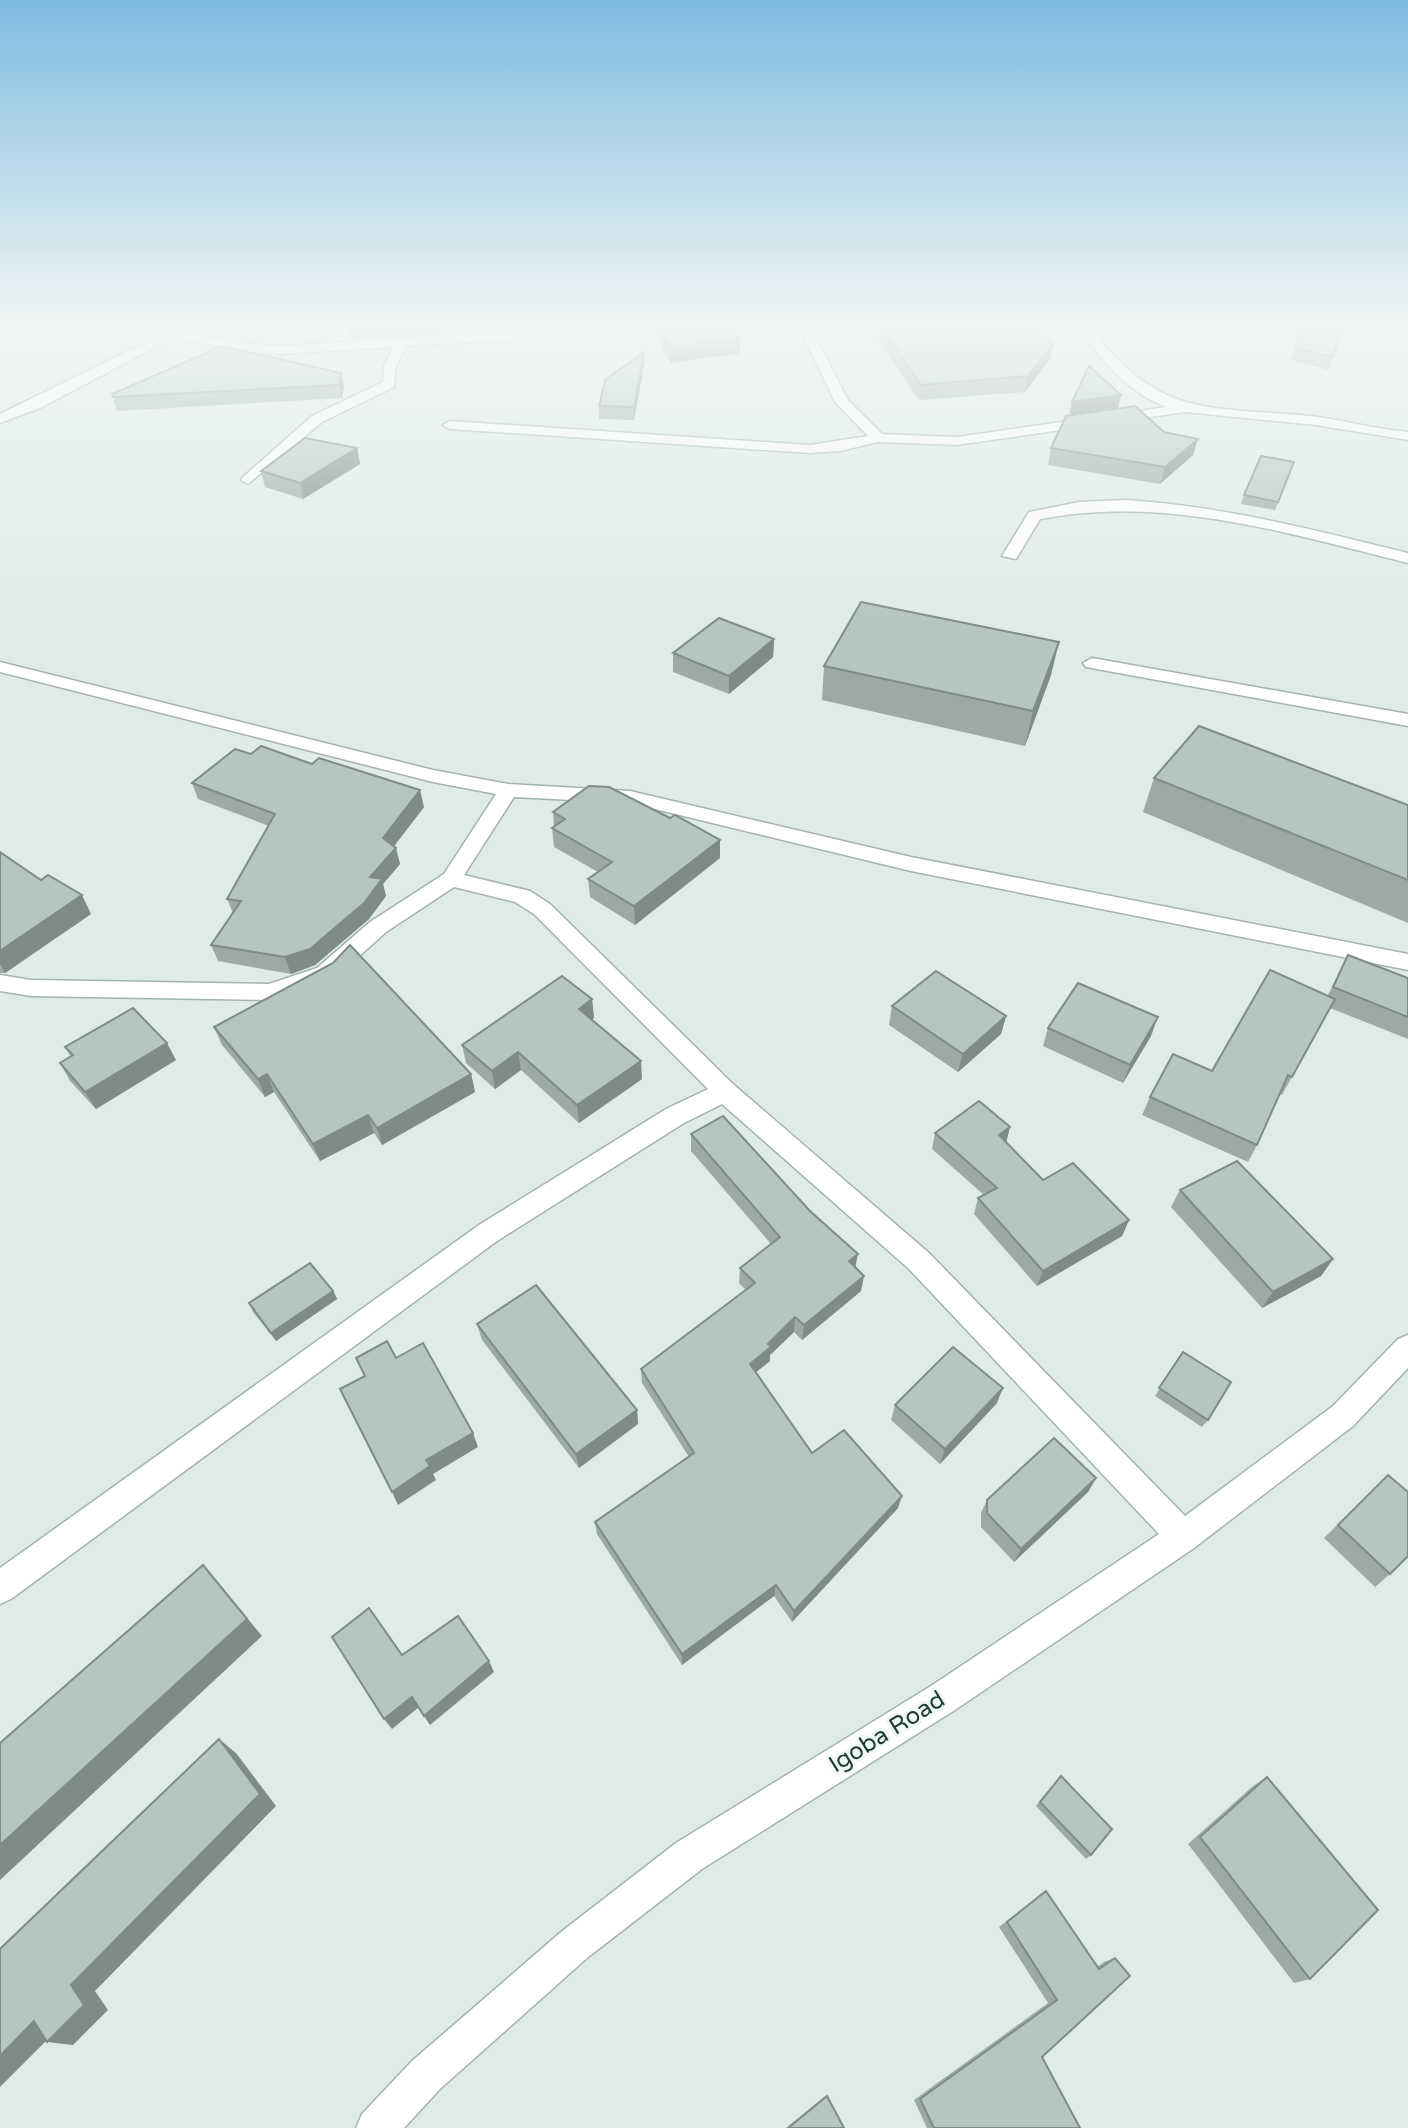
<svg xmlns="http://www.w3.org/2000/svg" width="1408" height="2128" font-family="'Varela Round',sans-serif">
<rect width="100%" height="100%" fill="#dfebe6"/>
<g fill="none" stroke-linecap="round" stroke-linejoin="round">
<defs>
<g id="minor">
<path d="M 578,326 L 604,326 L 556,337 L 406,346 L 396,366 L 394,387 L 322,422 L 248,484 L 241,480 L 243,477 L 312,416 L 383,382 L 384,366 L 393,347 L 282,354 L 239,351 L 175,337 L 40,408 L 0,423 L 0,414 L 173,329 L 239,343 L 282,346 Z"/>
<path d="M 792,326 L 810,326 L 848,400 L 882,434 L 957,437 L 1167,407 C 1128,393 1100,359 1077,326 L 1089,326 C 1159,419 1206,406 1311,416 C 1343,420 1375,429 1408,432 L 1408,440 L 1316,425 L 1185,412 L 957,445 L 878,442 L 840,451 L 810,453 L 450,429 L 443,425 L 450,421 L 810,445 L 868,436 L 835,402 L 801,331 Z"/>
<path d="M 1126,500 C 1223,506 1314,530 1408,553 L 1408,563 C 1286,533 1166,495 1040,519 L 1016,559 L 1002,556 L 1029,512 L 1079,502 Z"/>
<path d="M 1092,658 L 1408,714 L 1408,726 L 1086,667 L 1083,663 Z"/>
<path d="M 0,662 L 433,770 L 508,784 L 630,791 L 911,857 L 1408,954 L 1408,970 L 911,871 L 630,803 L 514,797 L 464,875 L 530,891 L 550,904 L 734,1085 L 929,1253 L 1185,1516 L 1333,1406 L 1398,1339 L 1408,1335 L 1408,1368 L 1353,1426 L 1194,1548 L 955,1710 L 702,1869 L 587,1958 L 440,2089 L 404,2128 L 356,2128 L 362,2114 L 412,2061 L 561,1932 L 676,1843 L 931,1686 L 1159,1534 L 909,1269 L 722,1104 L 684,1123 L 497,1241 L 11,1599 L 0,1604 L 0,1568 L 479,1225 L 666,1109 L 708,1089 L 534,914 L 515,902 L 454,887 L 386,932 L 333,980 L 270,1000 L 31,996 L 0,991 L 0,975 L 31,980 L 269,984 L 317,968 L 370,922 L 444,874 L 496,794 L 433,782 L 0,672 Z"/>
</g>
</defs>
<use href="#minor" stroke="#a2b3ad" stroke-width="3"/>
<use href="#minor" fill="#fff" fill-rule="evenodd"/>
</g>
<g fill="#9baaa4">
<path d="M 347,326 L 441,326 L 441,332 L 350,338 Z"/>
<path d="M 653,326 L 658,326 L 740,353 L 670,363 L 653,328 Z"/>
<path d="M 878,326 L 1029,326 L 1053,344 L 1050,359 L 1025,392 L 919,400 L 877,338 Z"/>
<path d="M 1303,326 L 1343,326 L 1329,370 L 1291,360 Z"/>
<path d="M 644,365 L 634,420 L 599,419 L 599,406 Z"/>
<path d="M 341,373 L 344,386 L 342,398 L 117,411 L 112,394 Z"/>
<path d="M 1121,395 L 1118,409 L 1164,432 L 1193,455 L 1160,484 L 1048,465 L 1051,448 L 1069,416 L 1072,402 Z"/>
<path d="M 357,448 L 360,464 L 303,499 L 265,487 L 261,471 Z"/>
<path d="M 1294,462 L 1275,510 L 1241,504 L 1244,495 Z"/>
<path d="M 774,639 L 773,657 L 729,694 L 673,672 L 673,653 Z"/>
<path d="M 824,666 L 1051,675 L 1025,746 L 822,700 Z"/>
<path d="M 251,754 L 424,807 L 394,846 L 400,864 L 383,884 L 386,896 L 369,919 L 315,965 L 291,974 L 218,961 L 211,945 L 233,913 L 227,899 L 269,826 L 198,799 L 192,783 Z"/>
<path d="M 1154,778 L 1408,805 L 1408,923 L 1143,812 Z"/>
<path d="M 553,812 L 670,818 L 720,840 L 720,858 L 635,925 L 590,897 L 588,879 L 598,872 L 554,847 L 552,828 L 554,827 Z"/>
<path d="M 0,852 L 91,914 L 5,973 L 0,973 Z"/>
<path d="M 1348,955 L 1408,978 L 1408,1039 L 1330,1008 L 1282,1095 L 1280,1094 L 1257,1145 L 1248,1162 L 1142,1115 L 1150,1097 L 1212,1071 L 1328,995 Z"/>
<path d="M 592,999 L 594,1018 L 591,1020 L 642,1079 L 579,1123 L 521,1070 L 495,1089 L 466,1063 L 462,1045 Z"/>
<path d="M 892,1006 L 1006,1016 L 1001,1034 L 958,1072 L 889,1025 Z"/>
<path d="M 214,1027 L 471,1074 L 475,1092 L 382,1145 L 374,1133 L 320,1161 L 274,1092 L 265,1097 L 222,1045 Z"/>
<path d="M 1048,1028 L 1151,1036 L 1123,1083 L 1043,1046 Z"/>
<path d="M 65,1047 L 176,1060 L 96,1109 L 70,1081 L 60,1063 L 71,1057 Z"/>
<path d="M 1010,1127 L 1006,1142 L 1043,1180 L 1129,1220 L 1122,1236 L 1037,1286 L 974,1214 L 978,1198 L 984,1195 L 932,1149 L 935,1133 Z"/>
<path d="M 691,1134 L 856,1268 L 861,1291 L 802,1340 L 794,1332 L 770,1355 L 770,1361 L 756,1372 L 812,1453 L 898,1508 L 792,1622 L 774,1596 L 682,1665 L 597,1534 L 595,1522 L 689,1457 L 642,1383 L 641,1369 L 746,1290 L 739,1283 L 740,1268 L 771,1244 L 691,1151 Z"/>
<path d="M 1180,1190 L 1333,1259 L 1321,1276 L 1262,1308 L 1171,1207 Z"/>
<path d="M 333,1291 L 337,1299 L 276,1341 L 253,1312 L 249,1303 Z"/>
<path d="M 477,1324 L 637,1410 L 638,1424 L 579,1468 L 482,1340 Z"/>
<path d="M 1183,1352 L 1208,1420 L 1202,1427 L 1155,1396 Z"/>
<path d="M 997,1403 L 940,1464 L 891,1420 L 895,1405 Z"/>
<path d="M 1388,1475 L 1390,1574 L 1375,1587 L 1324,1538 Z"/>
<path d="M 1096,1478 L 1088,1492 L 1014,1562 L 981,1527 L 981,1513 L 987,1500 Z"/>
<path d="M 1267,1777 L 1310,1979 L 1294,1983 L 1188,1844 L 1253,1786 Z"/>
<path d="M 1057,1781 L 1091,1855 L 1086,1859 L 1036,1806 Z"/>
<path d="M 1046,1891 L 1097,1967 L 1104,1962 L 1115,1958 L 1042,2057 L 1080,2128 L 927,2128 L 914,2100 L 1048,2003 L 999,1927 Z"/>
<path d="M 827,2096 L 844,2128 L 786,2128 L 824,2097 Z"/>
</g>
<g fill="#7e8b86">
<path d="M 740,338 L 740,353 L 670,363 L 670,348 Z"/>
<path d="M 1053,344 L 1050,359 L 1025,392 L 1028,376 Z"/>
<path d="M 644,352 L 644,365 L 634,420 L 634,407 Z"/>
<path d="M 341,373 L 344,386 L 342,398 L 339,385 Z"/>
<path d="M 1121,395 L 1117,411 L 1069,418 L 1072,402 Z"/>
<path d="M 1198,439 L 1193,455 L 1160,484 L 1165,467 Z"/>
<path d="M 357,448 L 360,464 L 303,499 L 300,483 Z"/>
<path d="M 774,639 L 773,657 L 729,694 L 729,676 Z"/>
<path d="M 1059,642 L 1051,675 L 1025,746 L 1033,711 Z"/>
<path d="M 420,790 L 424,807 L 388,854 L 383,838 Z"/>
<path d="M 720,840 L 720,858 L 635,925 L 634,906 Z"/>
<path d="M 396,848 L 400,864 L 383,884 L 386,896 L 369,919 L 315,965 L 291,974 L 285,957 L 370,877 Z"/>
<path d="M 82,895 L 91,914 L 5,973 L 0,964 L 0,951 Z"/>
<path d="M 592,999 L 594,1018 L 581,1027 L 579,1009 Z"/>
<path d="M 1006,1016 L 1001,1034 L 958,1072 L 963,1054 Z"/>
<path d="M 1158,1017 L 1151,1036 L 1123,1083 L 1130,1065 Z"/>
<path d="M 167,1043 L 176,1060 L 96,1109 L 85,1092 Z"/>
<path d="M 518,1052 L 521,1070 L 495,1089 L 492,1071 Z"/>
<path d="M 641,1061 L 642,1079 L 579,1123 L 577,1105 Z"/>
<path d="M 267,1074 L 274,1092 L 265,1097 L 258,1079 Z"/>
<path d="M 471,1074 L 475,1092 L 382,1145 L 377,1128 Z"/>
<path d="M 368,1115 L 374,1133 L 320,1161 L 313,1144 Z"/>
<path d="M 1010,1127 L 1006,1143 L 999,1135 Z"/>
<path d="M 1129,1220 L 1122,1236 L 1037,1286 L 1043,1271 Z"/>
<path d="M 858,1254 L 855,1269 L 849,1261 Z"/>
<path d="M 1333,1259 L 1321,1276 L 1262,1308 L 1273,1292 Z"/>
<path d="M 864,1276 L 861,1291 L 802,1340 L 804,1325 Z"/>
<path d="M 333,1291 L 337,1299 L 276,1341 L 271,1333 Z"/>
<path d="M 795,1317 L 794,1332 L 770,1355 L 770,1361 L 749,1378 L 750,1364 Z"/>
<path d="M 1003,1388 L 997,1403 L 940,1464 L 945,1449 Z"/>
<path d="M 637,1410 L 638,1424 L 579,1468 L 576,1454 Z"/>
<path d="M 473,1433 L 478,1447 L 433,1474 L 436,1480 L 398,1505 L 392,1492 L 426,1460 Z"/>
<path d="M 1096,1478 L 1088,1492 L 1014,1562 L 1021,1549 Z"/>
<path d="M 902,1496 L 898,1508 L 792,1622 L 794,1611 Z"/>
<path d="M 203,1565 L 262,1636 L 0,1880 L 0,1845 Z"/>
<path d="M 776,1585 L 774,1596 L 682,1665 L 682,1654 Z"/>
<path d="M 489,1661 L 494,1672 L 430,1725 L 424,1716 Z"/>
<path d="M 412,1697 L 419,1707 L 392,1729 L 384,1719 Z"/>
<path d="M 219,1739 L 236,1753 L 276,1806 L 95,1991 L 108,2010 L 73,2045 L 47,2042 L 71,1985 Z"/>
<path d="M 34,2021 L 61,2026 L 0,2087 L 0,2056 Z"/>
</g>
<g fill="#b4c6bf" stroke="#7e8b86" stroke-width="2">
<path d="M 658,326 L 729,326 L 740,338 L 670,348 Z"/>
<path d="M 881,326 L 1029,326 L 1053,344 L 1028,376 L 921,385 Z"/>
<path d="M 1303,326 L 1343,326 L 1333,357 L 1295,348 Z"/>
<path d="M 222,346 L 341,373 L 339,385 L 113,397 L 112,394 Z"/>
<path d="M 644,352 L 634,407 L 599,406 L 605,380 Z"/>
<path d="M 1089,366 L 1121,395 L 1072,402 Z"/>
<path d="M 1135,406 L 1164,432 L 1198,439 L 1165,467 L 1051,448 L 1066,416 Z"/>
<path d="M 305,438 L 357,448 L 300,483 L 261,471 Z"/>
<path d="M 1261,456 L 1294,462 L 1278,502 L 1244,495 Z"/>
<path d="M 861,602 L 1059,642 L 1033,711 L 824,666 Z"/>
<path d="M 719,618 L 774,639 L 729,676 L 673,653 Z"/>
<path d="M 1199,726 L 1408,805 L 1408,880 L 1154,778 Z"/>
<path d="M 261,746 L 312,764 L 319,758 L 420,790 L 383,838 L 396,848 L 370,877 L 382,879 L 364,903 L 310,949 L 285,957 L 211,945 L 241,901 L 227,899 L 275,814 L 192,783 L 235,749 L 251,754 Z"/>
<path d="M 589,786 L 609,787 L 670,818 L 675,815 L 720,840 L 634,906 L 588,879 L 612,862 L 552,828 L 565,819 L 553,812 Z"/>
<path d="M 0,852 L 41,880 L 48,875 L 82,895 L 0,951 Z"/>
<path d="M 350,945 L 471,1074 L 377,1128 L 368,1115 L 313,1144 L 267,1074 L 258,1079 L 214,1027 L 333,963 Z"/>
<path d="M 1348,955 L 1408,978 L 1408,1017 L 1333,987 Z"/>
<path d="M 1270,970 L 1335,999 L 1292,1077 L 1288,1075 L 1257,1145 L 1150,1097 L 1173,1054 L 1212,1071 Z"/>
<path d="M 936,971 L 1006,1016 L 963,1054 L 892,1006 Z"/>
<path d="M 562,976 L 592,999 L 579,1009 L 641,1061 L 577,1105 L 518,1052 L 492,1071 L 462,1045 Z"/>
<path d="M 1078,983 L 1158,1017 L 1130,1065 L 1048,1028 Z"/>
<path d="M 133,1008 L 167,1043 L 85,1092 L 60,1063 L 73,1055 L 65,1047 Z"/>
<path d="M 979,1101 L 1010,1127 L 999,1135 L 1043,1180 L 1073,1163 L 1129,1220 L 1043,1271 L 978,1198 L 997,1188 L 935,1133 Z"/>
<path d="M 723,1116 L 810,1211 L 858,1254 L 849,1261 L 864,1276 L 804,1325 L 795,1317 L 768,1344 L 771,1347 L 750,1364 L 812,1453 L 844,1430 L 902,1496 L 794,1611 L 776,1585 L 682,1654 L 595,1522 L 694,1453 L 641,1369 L 755,1283 L 740,1268 L 780,1237 L 691,1134 Z"/>
<path d="M 1237,1161 L 1333,1259 L 1273,1292 L 1180,1190 Z"/>
<path d="M 310,1263 L 333,1291 L 271,1333 L 249,1303 Z"/>
<path d="M 536,1285 L 637,1410 L 576,1454 L 477,1324 Z"/>
<path d="M 387,1341 L 396,1358 L 423,1343 L 473,1433 L 426,1460 L 430,1466 L 392,1492 L 340,1389 L 365,1376 L 356,1358 Z"/>
<path d="M 953,1347 L 1003,1388 L 945,1449 L 895,1405 Z"/>
<path d="M 1183,1352 L 1231,1382 L 1208,1420 L 1159,1388 Z"/>
<path d="M 1054,1438 L 1096,1478 L 1021,1549 L 987,1513 L 987,1500 Z"/>
<path d="M 1388,1475 L 1408,1492 L 1408,1556 L 1390,1574 L 1338,1525 Z"/>
<path d="M 203,1565 L 247,1619 L 0,1845 L 0,1743 Z"/>
<path d="M 369,1608 L 402,1655 L 458,1616 L 489,1661 L 424,1716 L 412,1697 L 384,1719 L 332,1637 Z"/>
<path d="M 219,1739 L 260,1794 L 71,1985 L 84,2005 L 47,2042 L 34,2021 L 0,2056 L 0,1949 Z"/>
<path d="M 1061,1776 L 1112,1829 L 1091,1855 L 1040,1802 Z"/>
<path d="M 1267,1777 L 1378,1910 L 1310,1979 L 1200,1837 Z"/>
<path d="M 1046,1891 L 1099,1969 L 1115,1958 L 1130,1976 L 1042,2057 L 1080,2128 L 934,2128 L 920,2099 L 1057,2000 L 1007,1922 Z"/>
<path d="M 827,2096 L 844,2128 L 788,2128 Z"/>
</g>
<linearGradient id="sky" x2="0" y2="1"><stop stop-color="#7fbce1"/><stop offset="0.52" stop-color="#f1f6f4"/><stop offset="1" stop-color="#f1f6f4" stop-opacity="0"/></linearGradient>
<rect width="1408" height="624" fill="url(#sky)"/>
<g text-anchor="middle" dominant-baseline="central" stroke-width="6" stroke-linejoin="round" paint-order="stroke">
<g font-size="24" fill="#1f3d35" stroke="#eff8f4">
<text transform="translate(887 1732) rotate(-32)">Igoba Road</text>
</g>
</g>
</svg>
